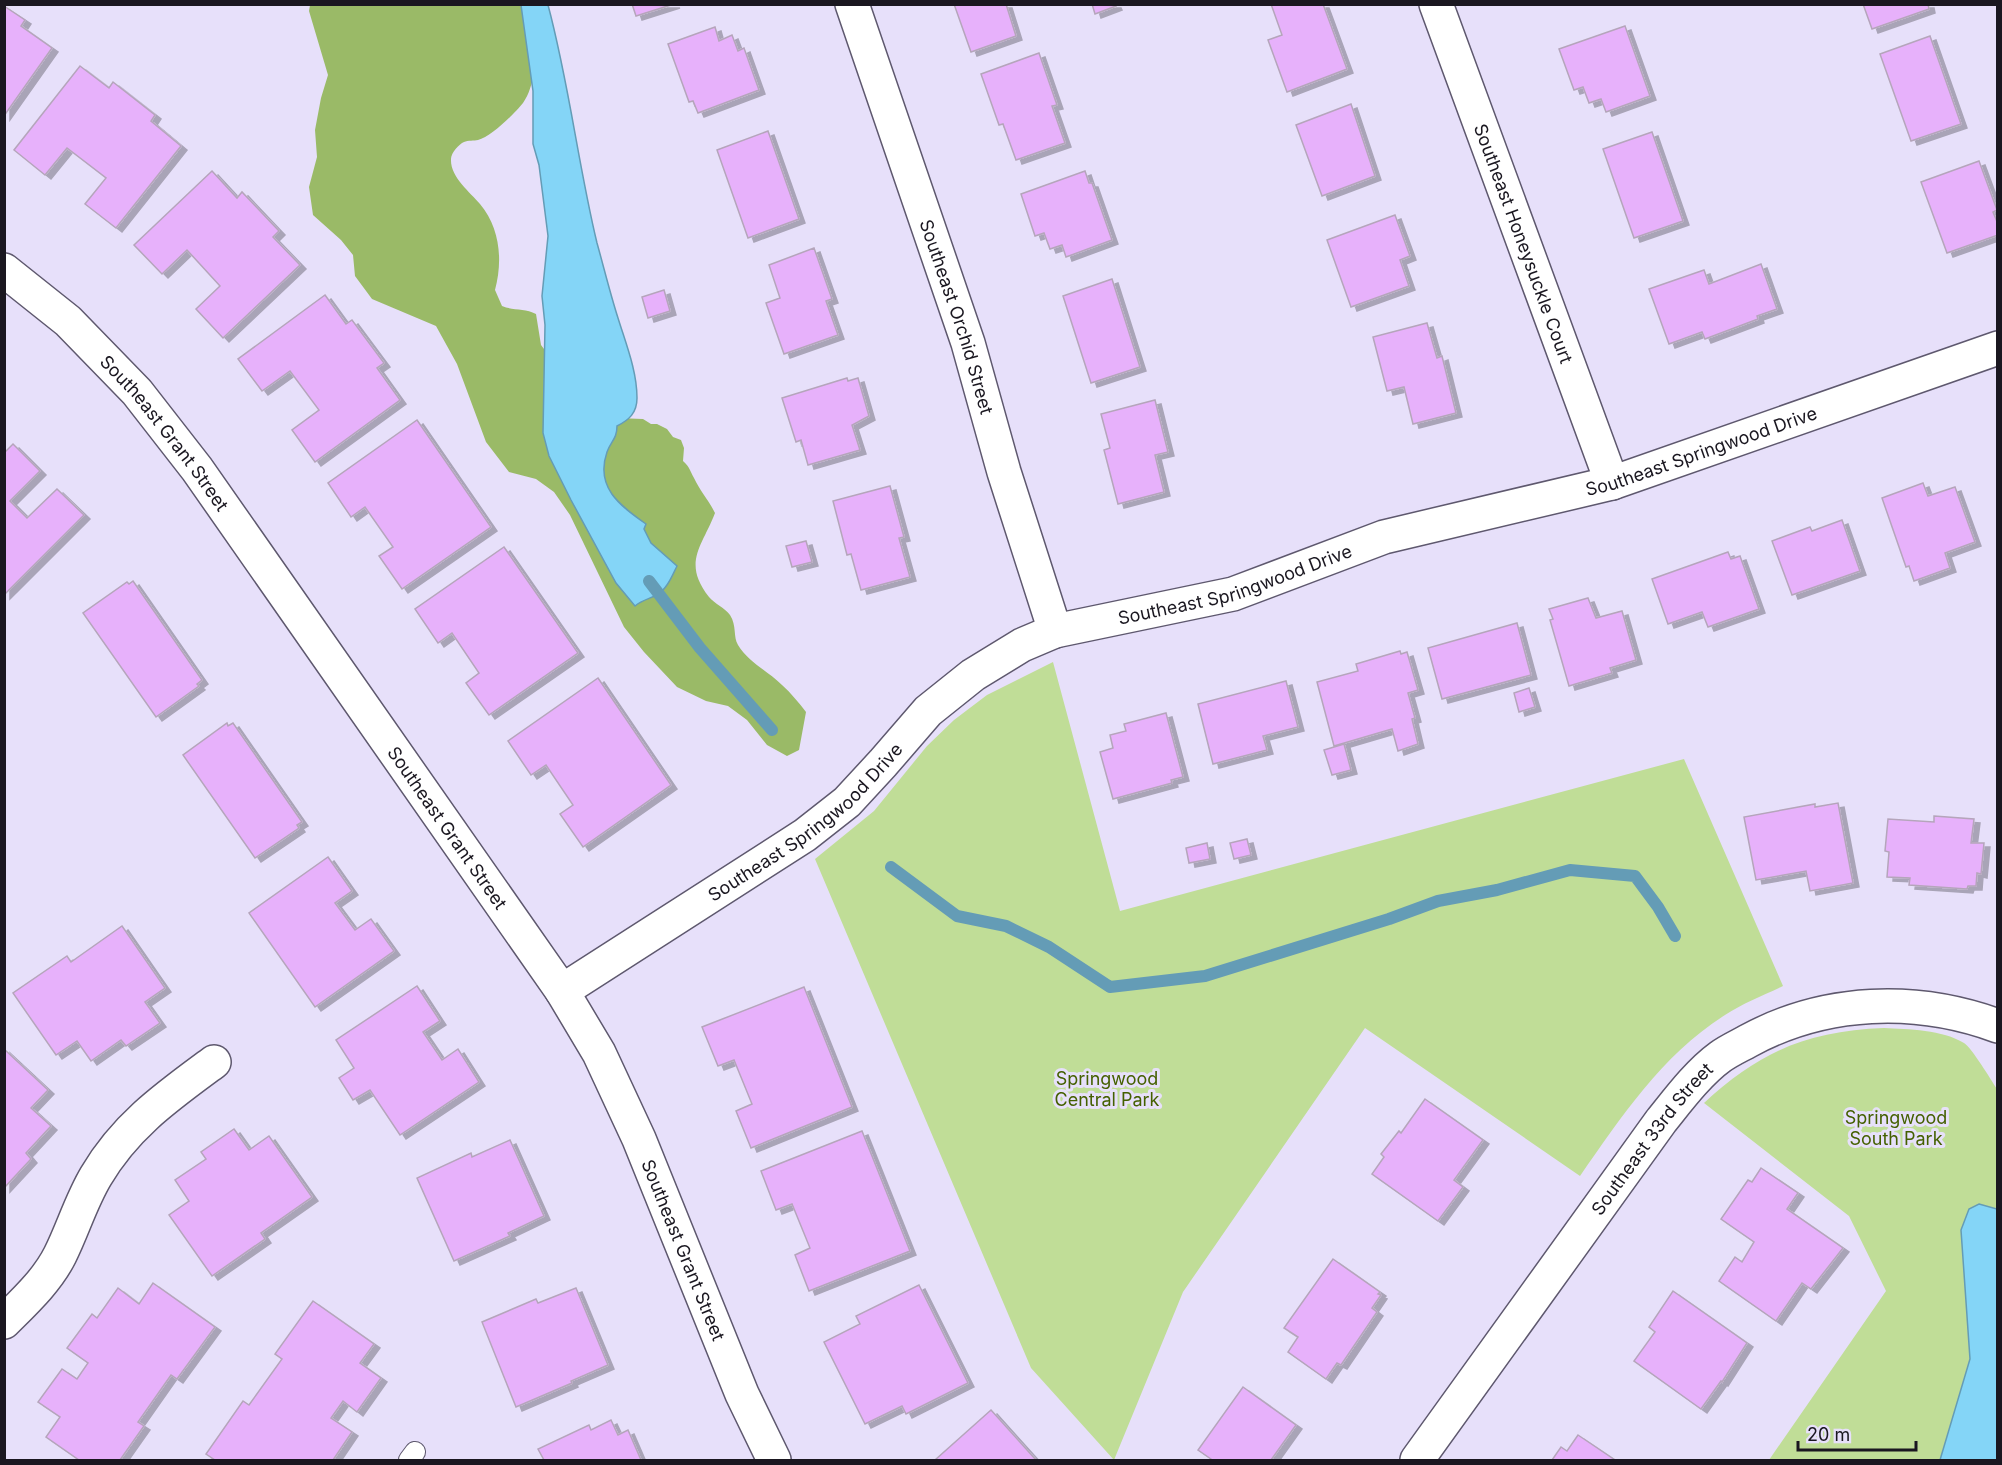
<svg xmlns="http://www.w3.org/2000/svg" width="2002" height="1465" font-family="Inter,sans-serif">
<defs>
<filter id="shadow"><feDropShadow dx="6" dy="4" stdDeviation="0" flood-color="#0004"/></filter>
</defs>
<rect width="100%" height="100%" fill="#e7e0fa"/>
<g fill="#c0dd97">
<path d="M 1053,662 L 1120,911 L 1684,759 L 1783,986 C 1764,995 1743,1003 1725,1015 C 1662,1055 1622,1116 1580,1176 L 1365,1028 L 1183,1292 L 1114,1460 L 1031,1368 L 815,859 L 874,811 L 927,746 L 954,720 L 987,695 Z"/>
<path d="M 1884,1028 C 1908,1029 1943,1030 1964,1043 C 1972,1048 1991,1080 1997,1089 L 1997,1460 L 1769,1460 L 1886,1291 L 1849,1216 L 1704,1103 C 1760,1051 1808,1031 1884,1028 Z"/>
</g>
<path fill="#9aba67" d="M 310,5 L 536,5 C 535,32 540,80 523,103 C 515,113 491,137 478,140 C 474,141 468,140 464,142 C 459,144 451,153 451,159 C 450,177 470,192 480,204 C 500,228 503,260 495,290 L 502,306 C 514,311 525,308 536,314 L 541,345 L 550,357 L 617,418 L 643,419 L 651,424 L 657,424 L 667,429 L 673,437 L 681,440 L 684,448 L 683,461 C 690,467 690,471 694,478 C 700,491 708,499 715,513 C 702,547 682,562 709,597 C 715,604 725,608 730,615 C 737,626 733,637 738,645 C 748,662 768,671 782,685 C 791,693 799,703 806,712 L 799,750 L 787,756 L 767,745 L 747,720 L 728,706 L 706,701 L 677,687 L 644,652 L 624,627 L 570,515 L 554,492 L 536,479 L 509,472 L 486,442 L 457,364 L 436,326 L 372,299 L 355,276 L 353,255 L 341,240 L 313,215 L 309,187 L 317,157 L 315,130 L 321,98 L 328,75 L 309,11 Z"/>
<g fill="#84d5f7" stroke="#649cb6" stroke-width="1.5">
<path d="M 521,5 L 548,5 C 569,83 578,164 597,243 C 604,268 610,293 618,318 C 626,344 637,371 637,398 C 637,413 629,420 617,426 C 617,439 611,441 607,452 C 595,487 619,505 646,524 L 644,529 L 651,543 L 677,566 C 672,576 667,589 657,595 C 649,599 642,600 635,606 L 616,583 L 571,500 L 549,456 L 543,433 L 545,325 L 542,296 L 548,236 L 539,165 L 533,144 L 533,91 Z"/>
<path d="M 1979,1204 L 1997,1209 L 1997,1460 L 1940,1460 L 1970,1359 L 1961,1230 L 1969,1209 Z"/>
</g>
<g fill="none" stroke-linecap="round" stroke-linejoin="round">
<g stroke="#649cb6" stroke-width="12">
<path d="M 649,581 L 700,648 L 772,730"/>
<path d="M 891,867 L 957,916 L 1006,926 L 1049,947 L 1110,987 L 1205,976 L 1389,919 L 1438,901 L 1497,890 L 1570,870 L 1635,876 L 1658,907 L 1675,936"/>
</g>
</g>
<g fill="#e7b1fb" stroke="#b5a5bb" stroke-width="1.5" filter="url(#shadow)">
<path d="M 632,4 L 674,4 L 636,16 Z"/>
<path d="M 954,4 L 1006,4 L 1016,36 L 971,52 Z"/>
<path d="M 1092,4 L 1115,4 L 1116,6 L 1095,14 Z"/>
<path d="M 1271,4 L 1323,4 L 1347,69 L 1287,92 L 1268,40 L 1282,35 Z"/>
<path d="M 1863,4 L 1928,4 L 1929,9 L 1872,29 Z"/>
<path d="M 4,6 L 25,20 L 21,26 L 52,48 L 4,116 Z"/>
<path d="M 1625,26 L 1650,96 L 1606,112 L 1601,99 L 1589,103 L 1583,87 L 1574,90 L 1559,49 Z"/>
<path d="M 715,27 L 719,41 L 732,35 L 738,51 L 744,48 L 759,90 L 698,113 L 693,101 L 689,102 L 668,44 Z"/>
<path d="M 1930,36 L 1961,124 L 1911,141 L 1880,54 Z"/>
<path d="M 1039,53 L 1057,105 L 1052,106 L 1065,143 L 1016,160 L 1003,124 L 999,125 L 981,74 Z"/>
<path d="M 80,66 L 109,88 L 113,82 L 155,115 L 151,121 L 181,146 L 116,228 L 85,204 L 106,178 L 67,148 L 45,175 L 14,150 Z"/>
<path d="M 1351,104 L 1375,176 L 1322,196 L 1296,125 Z"/>
<path d="M 768,131 L 799,219 L 748,238 L 717,150 Z"/>
<path d="M 1652,132 L 1683,221 L 1634,238 L 1603,149 Z"/>
<path d="M 1979,161 L 1997,210 L 1993,212 L 1998,224 L 1998,235 L 1947,253 L 1921,182 Z"/>
<path d="M 212,171 L 237,198 L 242,192 L 279,231 L 273,237 L 300,265 L 223,338 L 196,309 L 220,286 L 187,250 L 162,274 L 134,245 Z"/>
<path d="M 1085,171 L 1089,183 L 1092,183 L 1112,240 L 1066,257 L 1062,245 L 1050,249 L 1044,233 L 1035,236 L 1021,194 Z"/>
<path d="M 1395,215 L 1410,256 L 1400,260 L 1409,286 L 1351,307 L 1327,240 Z"/>
<path d="M 814,248 L 832,299 L 826,301 L 838,335 L 784,354 L 766,303 L 780,298 L 769,265 Z"/>
<path d="M 1761,264 L 1777,309 L 1757,316 L 1758,319 L 1705,339 L 1702,332 L 1669,344 L 1649,289 L 1704,270 L 1709,284 Z"/>
<path d="M 1112,279 L 1140,367 L 1091,383 L 1063,296 Z"/>
<path d="M 664,290 L 670,311 L 648,318 L 642,297 Z"/>
<path d="M 325,295 L 346,324 L 352,320 L 384,363 L 377,368 L 400,400 L 315,462 L 292,430 L 319,410 L 290,371 L 262,391 L 238,359 Z"/>
<path d="M 1427,323 L 1437,358 L 1442,356 L 1456,413 L 1413,424 L 1404,387 L 1387,391 L 1373,337 Z"/>
<path d="M 847,378 L 848,381 L 858,378 L 869,416 L 852,425 L 860,450 L 808,465 L 801,440 L 796,442 L 782,398 Z"/>
<path d="M 1155,400 L 1168,452 L 1155,455 L 1164,492 L 1118,504 L 1104,450 L 1110,448 L 1101,414 Z"/>
<path d="M 417,420 L 491,527 L 402,589 L 379,556 L 393,547 L 365,507 L 351,517 L 328,483 Z"/>
<path d="M 13,444 L 40,471 L 10,501 L 27,518 L 57,489 L 84,515 L 4,595 L 4,453 Z"/>
<path d="M 1923,483 L 1928,496 L 1955,487 L 1975,542 L 1945,553 L 1950,568 L 1914,581 L 1909,566 L 1906,567 L 1882,498 Z"/>
<path d="M 890,486 L 904,537 L 899,538 L 910,577 L 861,590 L 851,554 L 847,555 L 833,501 Z"/>
<path d="M 1842,520 L 1860,571 L 1792,595 L 1772,541 L 1810,527 L 1812,531 Z"/>
<path d="M 806,541 L 812,562 L 792,567 L 786,546 Z"/>
<path d="M 504,547 L 578,653 L 489,715 L 466,683 L 479,673 L 452,633 L 438,643 L 415,609 Z"/>
<path d="M 1728,552 L 1731,559 L 1740,556 L 1759,609 L 1708,627 L 1702,612 L 1668,624 L 1652,579 Z"/>
<path d="M 133,581 L 202,680 L 197,684 L 199,686 L 156,717 L 83,613 L 127,582 L 129,584 Z"/>
<path d="M 1588,598 L 1596,618 L 1622,611 L 1636,660 L 1610,668 L 1612,673 L 1569,686 L 1550,620 L 1553,619 L 1549,609 Z"/>
<path d="M 1517,623 L 1531,675 L 1442,699 L 1428,648 Z"/>
<path d="M 1400,651 L 1401,654 L 1407,652 L 1418,690 L 1408,693 L 1415,718 L 1412,719 L 1418,744 L 1398,751 L 1392,729 L 1334,746 L 1317,682 L 1358,671 L 1356,664 Z"/>
<path d="M 598,678 L 671,785 L 583,847 L 560,814 L 573,805 L 546,765 L 531,775 L 508,741 Z"/>
<path d="M 1286,681 L 1298,727 L 1263,736 L 1267,750 L 1213,764 L 1198,704 Z"/>
<path d="M 1529,688 L 1535,707 L 1519,712 L 1514,693 Z"/>
<path d="M 1166,713 L 1183,777 L 1171,780 L 1172,783 L 1113,799 L 1100,752 L 1113,748 L 1110,735 L 1126,731 L 1124,724 Z"/>
<path d="M 227,723 L 228,726 L 233,723 L 302,822 L 297,825 L 299,828 L 255,858 L 183,755 Z"/>
<path d="M 1344,744 L 1351,770 L 1332,775 L 1324,750 Z"/>
<path d="M 1838,803 L 1853,883 L 1810,891 L 1806,871 L 1756,880 L 1744,817 L 1815,804 L 1815,807 Z"/>
<path d="M 1934,816 L 1974,819 L 1971,843 L 1984,843 L 1981,874 L 1977,873 L 1976,886 L 1968,886 L 1967,889 L 1909,885 L 1910,878 L 1887,877 L 1889,852 L 1885,851 L 1888,819 L 1934,822 Z"/>
<path d="M 1247,839 L 1251,855 L 1234,859 L 1230,843 Z"/>
<path d="M 1207,843 L 1210,859 L 1189,863 L 1186,848 Z"/>
<path d="M 328,857 L 352,891 L 335,903 L 355,930 L 371,919 L 394,951 L 315,1007 L 249,913 Z"/>
<path d="M 122,926 L 165,988 L 145,1002 L 160,1023 L 126,1046 L 121,1040 L 91,1061 L 77,1041 L 56,1055 L 13,993 L 67,956 L 71,962 Z"/>
<path d="M 417,986 L 440,1021 L 423,1032 L 442,1060 L 458,1049 L 479,1082 L 400,1135 L 370,1090 L 353,1100 L 339,1078 L 354,1068 L 336,1040 Z"/>
<path d="M 804,987 L 852,1107 L 751,1148 L 736,1111 L 752,1104 L 734,1060 L 718,1066 L 702,1027 Z"/>
<path d="M 4,1049 L 48,1090 L 31,1108 L 51,1126 L 26,1153 L 31,1159 L 4,1188 Z"/>
<path d="M 1425,1099 L 1483,1140 L 1454,1180 L 1463,1187 L 1438,1221 L 1372,1174 L 1384,1157 L 1381,1154 L 1399,1131 L 1401,1133 Z"/>
<path d="M 234,1129 L 249,1150 L 269,1136 L 312,1197 L 261,1233 L 265,1239 L 212,1276 L 169,1215 L 189,1201 L 175,1180 L 206,1159 L 201,1152 Z"/>
<path d="M 862,1131 L 910,1251 L 809,1291 L 795,1255 L 810,1248 L 792,1204 L 776,1210 L 761,1171 Z"/>
<path d="M 510,1140 L 544,1216 L 508,1233 L 510,1236 L 454,1261 L 417,1178 L 471,1153 L 472,1157 Z"/>
<path d="M 1761,1168 L 1798,1193 L 1787,1209 L 1843,1248 L 1811,1289 L 1802,1283 L 1776,1321 L 1719,1281 L 1735,1257 L 1742,1262 L 1754,1242 L 1721,1219 L 1748,1180 L 1752,1182 Z"/>
<path d="M 1333,1259 L 1380,1292 L 1378,1294 L 1381,1295 L 1372,1308 L 1377,1312 L 1341,1365 L 1337,1363 L 1326,1379 L 1288,1352 L 1298,1337 L 1284,1328 Z"/>
<path d="M 153,1283 L 215,1327 L 177,1379 L 171,1375 L 138,1422 L 144,1426 L 120,1460 L 79,1460 L 46,1437 L 60,1417 L 38,1402 L 62,1369 L 77,1379 L 88,1363 L 67,1348 L 92,1314 L 97,1318 L 118,1288 L 139,1304 Z"/>
<path d="M 919,1285 L 968,1383 L 906,1414 L 902,1406 L 865,1424 L 824,1342 L 860,1324 L 856,1316 Z"/>
<path d="M 576,1288 L 608,1365 L 571,1381 L 572,1383 L 516,1407 L 482,1322 L 536,1299 L 538,1303 Z"/>
<path d="M 1673,1291 L 1747,1343 L 1722,1382 L 1721,1381 L 1701,1409 L 1634,1361 L 1655,1332 L 1649,1327 Z"/>
<path d="M 313,1301 L 374,1344 L 360,1363 L 381,1378 L 357,1412 L 343,1401 L 331,1418 L 352,1432 L 333,1460 L 215,1460 L 206,1454 L 243,1401 L 249,1405 L 282,1359 L 275,1354 Z"/>
<path d="M 1243,1387 L 1296,1425 L 1271,1460 L 1210,1460 L 1211,1459 L 1198,1450 Z"/>
<path d="M 991,1410 L 1036,1460 L 935,1460 Z"/>
<path d="M 611,1420 L 618,1435 L 628,1430 L 641,1460 L 544,1460 L 538,1449 L 589,1425 L 591,1430 Z"/>
<path d="M 1578,1435 L 1615,1460 L 1552,1460 L 1561,1447 L 1567,1451 Z"/>
</g>
<g fill="none" stroke-linecap="round" stroke-linejoin="round">
<defs>
<path id="lane" d="M 409,1460 L 415,1452"/>
<g id="street">
<path id="s1" d="M 852,4 L 968,343 L 1004,472 L 1055,631"/>
<path id="s2" d="M 1436,4 L 1612,483"/>
<path id="s3" d="M 4,270 L 68,321 L 137,392 L 197,469 L 562,991 L 599,1053 L 639,1139 L 742,1394 L 774,1460"/>
<path id="s4" d="M 562,991 L 805,835 L 847,802 L 883,763 L 928,711 L 973,675 L 1022,645 L 1055,631 L 1233,594 L 1384,537 L 1612,483 L 1998,348"/>
<path d="M 4,1322 C 24,1302 47,1281 60,1255 C 73,1229 81,1201 96,1176 C 126,1125 168,1096 214,1062"/>
<path id="s5" d="M 1417,1460 L 1661,1121 C 1678,1100 1698,1073 1720,1057 C 1728,1051 1739,1046 1748,1041 C 1825,999 1916,996 1998,1026"/>
</g>
</defs>
<use href="#lane" stroke="#5e586e" stroke-width="22"/>
<use href="#street" stroke="#5e586e" stroke-width="36"/>
<use href="#lane" stroke="#fff" stroke-width="20"/>
<use href="#street" stroke="#fff" stroke-width="33"/>
</g>
<g text-anchor="middle" dominant-baseline="central" stroke-width="6" stroke-linejoin="round" paint-order="stroke">
<g font-size="18" fill="#1a1720" stroke="#e7e0fa">
<text stroke="none"><textPath href="#s2" startOffset="255">Southeast Honeysuckle Court</textPath></text>
<text stroke="none"><textPath href="#s1" startOffset="330">Southeast Orchid Street</textPath></text>
<text stroke="none"><textPath href="#s3" startOffset="230">Southeast Grant Street</textPath></text>
<text stroke="none"><textPath href="#s4" startOffset="1287">Southeast Springwood Drive</textPath></text>
<text stroke="none"><textPath href="#s4" startOffset="801">Southeast Springwood Drive</textPath></text>
<text stroke="none"><textPath href="#s4" startOffset="297">Southeast Springwood Drive</textPath></text>
<text stroke="none"><textPath href="#s3" startOffset="716">Southeast Grant Street</textPath></text>
<text stroke="none"><textPath href="#s5" startOffset="398">Southeast 33rd Street</textPath></text>
<text stroke="none"><textPath href="#s3" startOffset="1202">Southeast Grant Street</textPath></text>
</g>
<g font-size="18" fill="#446000" stroke="#e7e0fa">
<text x="1107" y="1078">Springwood<tspan x="1107" dy="21">Central Park</tspan></text>
<text x="1896" y="1117">Springwood<tspan x="1896" dy="21">South Park</tspan></text>
</g>
</g>
<rect width="2002" height="1465" fill="none" stroke="#1a1720" stroke-width="12"/>
<path d="M1798 1441v9h118v-9" fill="none" stroke="#1a1720" stroke-width="3"/>
<text x="1807" y="1441" font-size="18" fill="#1a1720" stroke="#e7e0fa" stroke-width="4.5" paint-order="stroke">20 m</text>
</svg>
